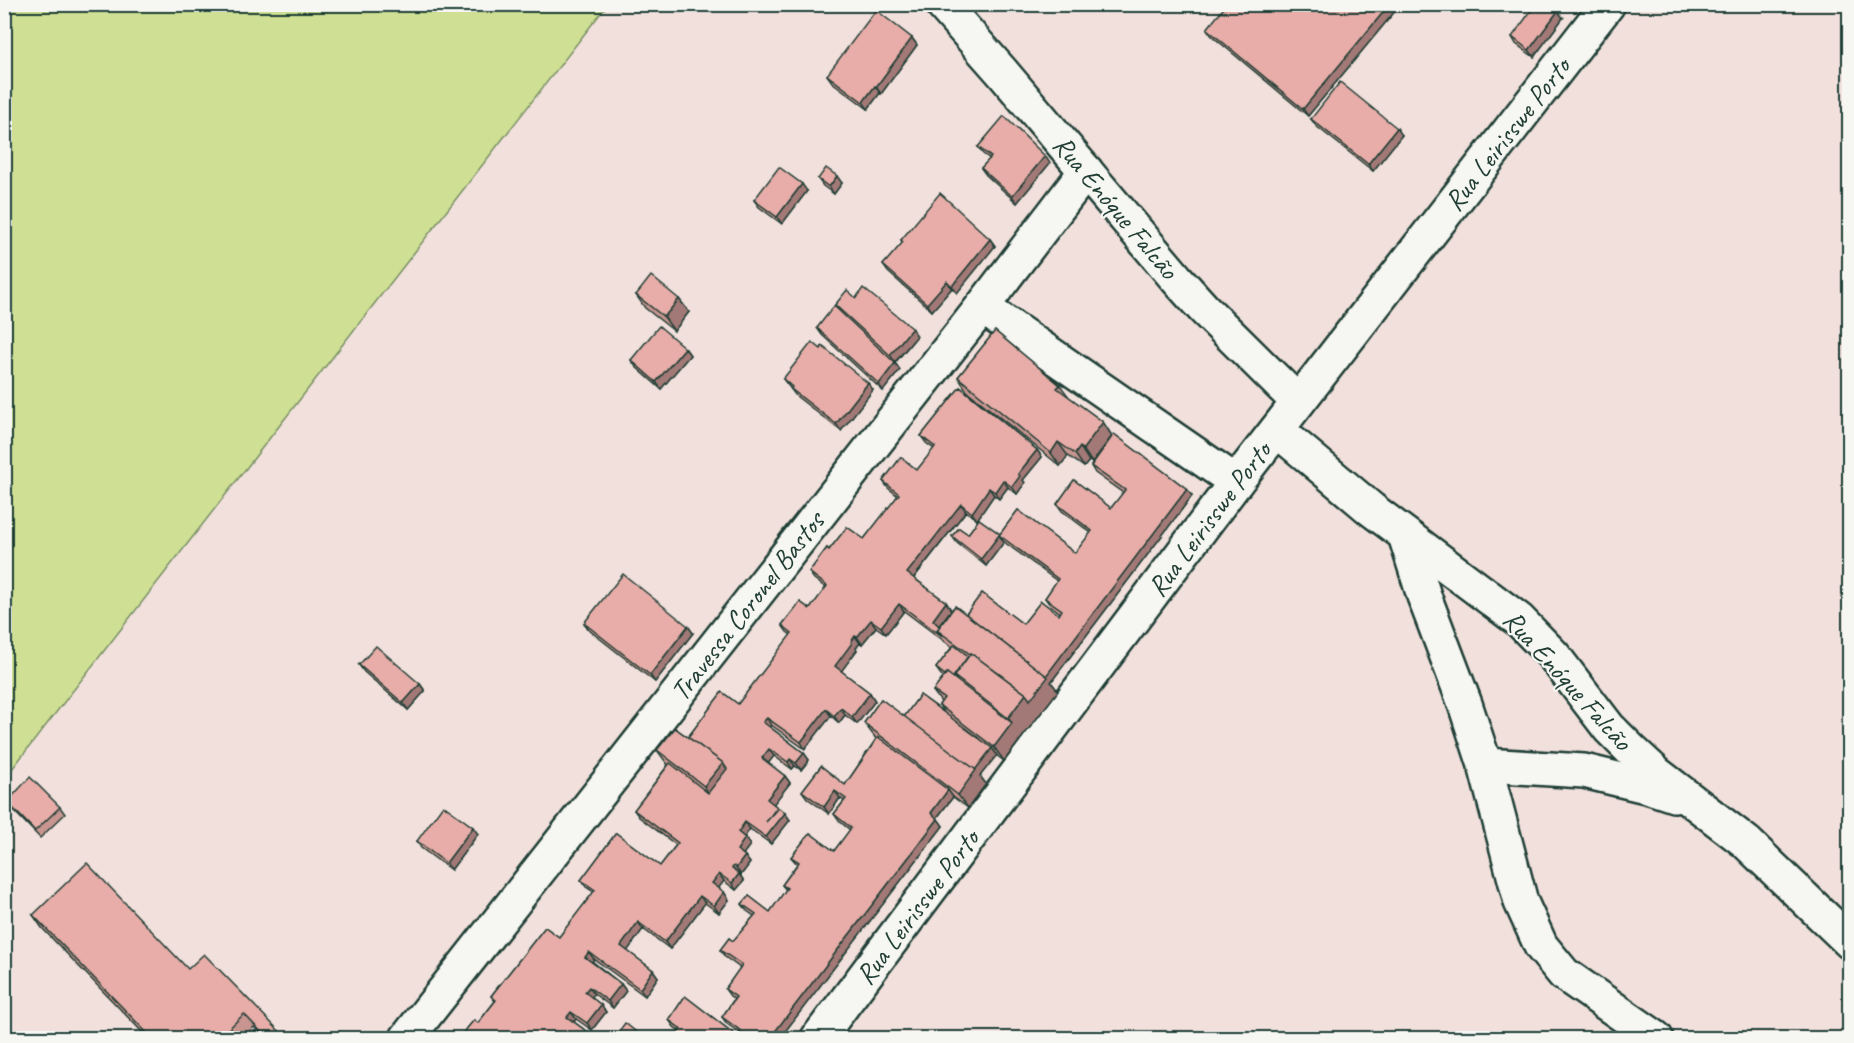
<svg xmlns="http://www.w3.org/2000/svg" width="1854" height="1043" font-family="Caveat,sans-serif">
<rect width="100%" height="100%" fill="#f2e0dc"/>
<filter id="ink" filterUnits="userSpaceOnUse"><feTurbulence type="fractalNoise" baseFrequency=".0167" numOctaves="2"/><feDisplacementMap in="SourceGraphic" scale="12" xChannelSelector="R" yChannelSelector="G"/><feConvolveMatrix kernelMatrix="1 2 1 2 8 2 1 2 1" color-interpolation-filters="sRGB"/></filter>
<g filter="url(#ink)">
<path fill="#cfe094" stroke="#778e64" stroke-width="1.5" d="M 5,4 L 607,5 L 5,778 L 4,5 Z"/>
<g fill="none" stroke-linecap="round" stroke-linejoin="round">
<defs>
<g id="minor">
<path d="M 942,4 L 1002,72 L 1176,278 L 1204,309 L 1298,402"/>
<path d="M 982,307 L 1236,482"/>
<path d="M 1277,430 L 1371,509 L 1519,620 L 1554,656 L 1609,728 L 1631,750 L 1656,773 L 1746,842 L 1850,942"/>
<path d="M 1405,535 L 1424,596 L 1465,704 L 1485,765 L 1521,902 L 1541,946 L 1564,974 L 1656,1038"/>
<path d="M 1485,765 L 1584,771 L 1650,787 L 1674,795"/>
<path d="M 407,1038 L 982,307 L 1086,171"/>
<path d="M 818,1038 L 1236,482 L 1608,4"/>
</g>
</defs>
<use href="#minor" stroke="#1f3d34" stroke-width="38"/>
<use href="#minor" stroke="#f6f6f2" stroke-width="33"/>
</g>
<g fill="#c89590" stroke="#1f3d34" stroke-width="1.5">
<path d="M 1401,4 L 1308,116 L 1212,36 L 1207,29 Z"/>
<path d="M 1563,18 L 1534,57 L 1516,44 L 1512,37 Z"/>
<path d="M 912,38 L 917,45 L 881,94 L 880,93 L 868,109 L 832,82 L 827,75 Z"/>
<path d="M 1311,119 L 1402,135 L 1373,171 L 1316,126 Z"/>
<path d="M 978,147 L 1050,163 L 1017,203 L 986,175 L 981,168 L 990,159 L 983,154 Z"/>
<path d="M 818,179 L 842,183 L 834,194 L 823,186 Z"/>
<path d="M 807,191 L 782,224 L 759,207 L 754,200 Z"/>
<path d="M 990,239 L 995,246 L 957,293 L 952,288 L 932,311 L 888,272 L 883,265 L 903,243 L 901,240 Z"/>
<path d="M 636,295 L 679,299 L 689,312 L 674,331 L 645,308 Z"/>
<path d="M 856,298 L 917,336 L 895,363 L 900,370 L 883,391 L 822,335 L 817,328 L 839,311 L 835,305 Z"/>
<path d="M 995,331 L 1060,385 L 1069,397 L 1103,422 L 1112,436 L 1114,434 L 1187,489 L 1192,496 L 1051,682 L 1058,691 L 1004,761 L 996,755 L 980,776 L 986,784 L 968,808 L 953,797 L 937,818 L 943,826 L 780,1038 L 674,1038 L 679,1031 L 674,1027 L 669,1020 L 685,996 L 737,1036 L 740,1033 L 727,1024 L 722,1017 L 734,999 L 730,996 L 725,989 L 740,968 L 725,957 L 720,950 L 729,938 L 733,941 L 754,916 L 747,911 L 742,904 L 749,896 L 770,912 L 786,890 L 782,885 L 797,864 L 791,857 L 810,833 L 834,851 L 850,830 L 839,821 L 834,814 L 844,801 L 840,798 L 829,814 L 807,798 L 802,791 L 821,766 L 845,785 L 876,739 L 874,736 L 864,723 L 881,699 L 904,717 L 920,695 L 944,712 L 939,705 L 941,702 L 933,691 L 944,677 L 941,675 L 936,668 L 952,647 L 904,611 L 886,634 L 876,627 L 862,644 L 860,643 L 856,648 L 857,650 L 841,671 L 870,693 L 875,701 L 857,724 L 845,715 L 839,723 L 831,716 L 805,749 L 771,725 L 770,727 L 804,753 L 809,760 L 801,770 L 795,766 L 792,769 L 774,756 L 768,763 L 785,776 L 790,783 L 773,804 L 785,813 L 790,820 L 771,844 L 750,829 L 744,837 L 750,845 L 743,854 L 750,863 L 741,875 L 739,874 L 744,881 L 736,890 L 724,881 L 718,888 L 724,892 L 729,900 L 719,913 L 705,903 L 670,949 L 643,929 L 627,951 L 653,970 L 658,977 L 645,996 L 594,959 L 592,961 L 621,984 L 626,991 L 613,1008 L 594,994 L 591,997 L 601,1005 L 606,1012 L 592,1030 L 576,1019 L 574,1022 L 596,1038 L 459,1038 L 474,1020 L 478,1023 L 495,1001 L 491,996 L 545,927 L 559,937 L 594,892 L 586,887 L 581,880 L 616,833 L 660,866 L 676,845 L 639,817 L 634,810 L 668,765 L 657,750 L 675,728 L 688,737 L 722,692 L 738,704 L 791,635 L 787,632 L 782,625 L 800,602 L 810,609 L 826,588 L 814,579 L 809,572 L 827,548 L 829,550 L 847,527 L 864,539 L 898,496 L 888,488 L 883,481 L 901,457 L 917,470 L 934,449 L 926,443 L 921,436 L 960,387 L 1037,450 L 1042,457 L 1023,480 L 1025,483 L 1017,494 L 1008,487 L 999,499 L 994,495 L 977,520 L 966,511 L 914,578 L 946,602 L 951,610 L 939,626 L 955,606 L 966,614 L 982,593 L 1023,624 L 1041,601 L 1059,615 L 1060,613 L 1050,605 L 1045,598 L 1057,581 L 1004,542 L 986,566 L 957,543 L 952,536 L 959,528 L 968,534 L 979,519 L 1000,534 L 1018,510 L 1075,553 L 1091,533 L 1062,511 L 1057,504 L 1074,480 L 1111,508 L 1123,493 L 1095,473 L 1091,466 L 1101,451 L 1092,463 L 1089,461 L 1084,467 L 1068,456 L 1060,466 L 967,391 L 958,377 Z"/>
<path d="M 685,348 L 690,355 L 661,389 L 636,367 L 631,360 Z"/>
<path d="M 783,379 L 868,383 L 873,390 L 841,431 L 796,396 Z"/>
<path d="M 584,623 L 688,626 L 693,633 L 655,682 L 589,630 Z"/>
<path d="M 359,665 L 420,684 L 425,691 L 408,710 L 364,672 Z"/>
<path d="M 7,802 L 60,807 L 65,814 L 40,838 L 12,809 Z"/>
<path d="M 478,834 L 451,870 L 421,848 L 417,841 Z"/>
<path d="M 33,915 L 188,969 L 286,1038 L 264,1038 L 254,1027 L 242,1038 L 148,1038 L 42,928 Z"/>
</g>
<g fill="#a27976" stroke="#1f3d34" stroke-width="1.5">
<path d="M 1390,4 L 1401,4 L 1308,116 L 1303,109 Z"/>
<path d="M 1558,11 L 1563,18 L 1534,57 L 1529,50 Z"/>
<path d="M 912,38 L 917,45 L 881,94 L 876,87 Z"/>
<path d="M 875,86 L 880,93 L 868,109 L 863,102 Z"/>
<path d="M 1397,128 L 1402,135 L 1373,171 L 1368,164 Z"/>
<path d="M 1045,156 L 1050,163 L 1017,203 L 1012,196 Z"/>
<path d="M 837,176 L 842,183 L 834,194 L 829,187 Z"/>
<path d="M 802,184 L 807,191 L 782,224 L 777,217 Z"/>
<path d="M 990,239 L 995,246 L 957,293 L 952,286 Z"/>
<path d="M 947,281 L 952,288 L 932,311 L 927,304 Z"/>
<path d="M 679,299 L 689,312 L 674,331 L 664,317 Z"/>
<path d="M 912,328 L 917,336 L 895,362 L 890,355 Z"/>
<path d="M 685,348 L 690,355 L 661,389 L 656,382 Z"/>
<path d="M 895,363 L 900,370 L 883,391 L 879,384 Z"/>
<path d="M 868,383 L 873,390 L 841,431 L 836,424 Z"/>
<path d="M 1103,422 L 1112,436 L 1092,463 L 1083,449 Z"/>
<path d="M 1058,442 L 1068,456 L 1060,466 L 1051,453 Z"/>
<path d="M 1080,447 L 1089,461 L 1084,467 L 1075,454 Z"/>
<path d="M 1037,450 L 1042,457 L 1023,480 L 1025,483 L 1017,494 L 1012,487 L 1018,474 Z"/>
<path d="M 1003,480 L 1008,487 L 999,499 L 995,492 Z"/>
<path d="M 989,488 L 994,495 L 977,520 L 972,513 Z"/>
<path d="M 1187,489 L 1192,496 L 1051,682 L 1058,691 L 1004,761 L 994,747 L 1012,723 L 1008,718 L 1026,694 L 1045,677 Z"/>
<path d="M 961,504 L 966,511 L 912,580 L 907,573 Z"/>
<path d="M 999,535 L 1004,542 L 986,566 L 981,559 Z"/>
<path d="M 946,602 L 951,610 L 938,627 L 933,620 Z"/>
<path d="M 899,604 L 904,611 L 886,634 L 881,627 Z"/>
<path d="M 871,620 L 876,627 L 862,644 L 857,637 Z"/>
<path d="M 688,626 L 693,633 L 655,682 L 650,675 Z"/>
<path d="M 855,636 L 860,643 L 856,648 L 857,650 L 840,673 L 835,666 Z"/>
<path d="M 420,684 L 425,691 L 408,710 L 403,703 Z"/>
<path d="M 870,693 L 875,701 L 857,724 L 852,717 Z"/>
<path d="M 841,708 L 845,715 L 839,723 L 834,716 Z"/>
<path d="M 826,709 L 831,716 L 805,749 L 801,742 Z"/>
<path d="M 767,718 L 771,725 L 768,729 L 763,722 Z"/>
<path d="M 992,748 L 997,755 L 980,776 L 986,784 L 968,808 L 958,795 L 973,772 Z"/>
<path d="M 769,749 L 774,756 L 767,765 L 762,758 Z"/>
<path d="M 804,753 L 809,760 L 801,770 L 796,763 Z"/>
<path d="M 790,759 L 795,766 L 792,769 L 788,762 Z"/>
<path d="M 723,763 L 732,776 L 713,800 L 704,786 Z"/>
<path d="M 785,776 L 790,783 L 772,806 L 767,799 Z"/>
<path d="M 948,790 L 953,797 L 935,820 L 931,813 Z"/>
<path d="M 835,791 L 840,798 L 829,814 L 824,807 Z"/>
<path d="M 785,813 L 790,820 L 771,844 L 766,837 Z"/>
<path d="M 938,819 L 943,826 L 780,1038 L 770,1038 Z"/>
<path d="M 745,822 L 750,829 L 743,839 L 738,832 Z"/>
<path d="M 473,827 L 478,834 L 451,870 L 446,863 Z"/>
<path d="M 745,838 L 750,845 L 741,857 L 737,850 Z"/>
<path d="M 745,856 L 750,863 L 741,875 L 736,868 Z"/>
<path d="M 719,874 L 724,881 L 717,890 L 712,883 Z"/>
<path d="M 739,874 L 744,881 L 736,890 L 732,883 Z"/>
<path d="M 724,892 L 729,900 L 719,913 L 714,906 Z"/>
<path d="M 700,896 L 705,903 L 670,949 L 665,942 Z"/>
<path d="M 638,922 L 643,929 L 626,953 L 621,946 Z"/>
<path d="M 589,952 L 594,959 L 590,964 L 585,957 Z"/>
<path d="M 653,970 L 658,977 L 645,996 L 640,989 Z"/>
<path d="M 621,984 L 626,991 L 613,1008 L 608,1001 Z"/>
<path d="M 589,987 L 594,994 L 590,999 L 585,992 Z"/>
<path d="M 601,1005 L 606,1012 L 592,1030 L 587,1023 Z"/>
<path d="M 571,1012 L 576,1019 L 572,1024 L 567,1017 Z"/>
</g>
<g fill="#e8ada8" stroke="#1f3d34" stroke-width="1.5">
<path d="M 1227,4 L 1390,4 L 1303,109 L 1207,29 Z"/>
<path d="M 1536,4 L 1549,4 L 1558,11 L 1529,50 L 1512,37 Z"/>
<path d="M 876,10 L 912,38 L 876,87 L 875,86 L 863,102 L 827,75 Z"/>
<path d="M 1340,82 L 1397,128 L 1368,164 L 1311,119 Z"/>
<path d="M 1004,116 L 1045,156 L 1012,196 L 981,168 L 991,157 L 978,147 Z"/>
<path d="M 779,167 L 802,184 L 777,217 L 754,200 Z"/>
<path d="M 826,168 L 837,176 L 829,187 L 818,179 Z"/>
<path d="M 940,193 L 990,239 L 952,286 L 947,281 L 927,304 L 883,265 L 903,242 L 901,240 Z"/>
<path d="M 651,276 L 679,299 L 664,317 L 636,295 Z"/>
<path d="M 863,288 L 912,328 L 890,355 L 835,305 L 847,290 L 856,298 Z"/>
<path d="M 834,306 L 895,363 L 879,384 L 817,328 Z"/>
<path d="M 659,326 L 685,348 L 656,382 L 631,360 Z"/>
<path d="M 995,331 L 1060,385 L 1057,388 L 1103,422 L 1083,449 L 1080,447 L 1075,454 L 1058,442 L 1051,453 L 958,377 Z"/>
<path d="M 812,342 L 821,349 L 822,346 L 868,383 L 836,424 L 791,389 L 792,387 L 783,379 Z"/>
<path d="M 960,387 L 1037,450 L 1018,474 L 1020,476 L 1012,487 L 1003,480 L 995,492 L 989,488 L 972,513 L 961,504 L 907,573 L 946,602 L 933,620 L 939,626 L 953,608 L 954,608 L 937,630 L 942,636 L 899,604 L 881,627 L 871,620 L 857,637 L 855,636 L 851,642 L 852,643 L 835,666 L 870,693 L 852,717 L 841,708 L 834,716 L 826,709 L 801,742 L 767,718 L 763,722 L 804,753 L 796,763 L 790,759 L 788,762 L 769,749 L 762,758 L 785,776 L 767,799 L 777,807 L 766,822 L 779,808 L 785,813 L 766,837 L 745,822 L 738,832 L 745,838 L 737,850 L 745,856 L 736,868 L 734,866 L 732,868 L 739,874 L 732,883 L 719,874 L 712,883 L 724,892 L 714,906 L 700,896 L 665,942 L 638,922 L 621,946 L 653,970 L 640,989 L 589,952 L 585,957 L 621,984 L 608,1001 L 589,987 L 585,992 L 601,1005 L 587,1023 L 571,1012 L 567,1017 L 596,1038 L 459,1038 L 474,1020 L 478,1023 L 496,1000 L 491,996 L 545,927 L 559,937 L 595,890 L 581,880 L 616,833 L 660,866 L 678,843 L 634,810 L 670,763 L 708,793 L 727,769 L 723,763 L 688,737 L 722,692 L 738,704 L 792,633 L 782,625 L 800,602 L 810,609 L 827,586 L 809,572 L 827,548 L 829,550 L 847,527 L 864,539 L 899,494 L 883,481 L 901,457 L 917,470 L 935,447 L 921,436 Z"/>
<path d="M 1114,434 L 1187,489 L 1046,676 L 966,614 L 982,593 L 1023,624 L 1041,601 L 1059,615 L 1062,610 L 1045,598 L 1058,579 L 999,535 L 981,559 L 952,536 L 959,528 L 968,534 L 979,519 L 1000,534 L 1018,510 L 1075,553 L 1092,531 L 1057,504 L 1074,480 L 1111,508 L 1125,490 L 1091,466 Z"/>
<path d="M 623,574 L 688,626 L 650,675 L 584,623 Z"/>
<path d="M 955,606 L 1048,677 L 1030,700 L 1026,694 L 971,653 L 970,654 L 937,630 Z"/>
<path d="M 954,645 L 968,656 L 954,676 L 958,682 L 947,673 L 945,675 L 936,668 Z"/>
<path d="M 376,646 L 420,684 L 403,703 L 359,665 Z"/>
<path d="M 971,653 L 1026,694 L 1008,718 L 954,676 Z"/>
<path d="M 947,673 L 1012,723 L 994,747 L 939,705 L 944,698 L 933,691 Z"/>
<path d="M 920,695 L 992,748 L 975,770 L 904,717 Z"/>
<path d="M 881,699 L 976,770 L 958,795 L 864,723 Z"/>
<path d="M 675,728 L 723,763 L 704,786 L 657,750 Z"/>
<path d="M 878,737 L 948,790 L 931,813 L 938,819 L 770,1038 L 674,1038 L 681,1029 L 669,1020 L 685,996 L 737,1036 L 741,1031 L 722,1017 L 736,997 L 725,989 L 742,965 L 720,950 L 729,938 L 733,941 L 756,914 L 742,904 L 749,896 L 770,912 L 787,888 L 782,885 L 799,862 L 791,857 L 810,833 L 834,851 L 851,828 L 834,814 L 846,799 L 835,791 L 824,807 L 802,791 L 821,766 L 845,785 Z"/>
<path d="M 30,777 L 60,807 L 35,831 L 7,802 Z"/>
<path d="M 443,805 L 473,827 L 446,863 L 417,841 Z"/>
<path d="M 87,863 L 188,969 L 204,954 L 286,1038 L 267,1038 L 244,1014 L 219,1038 L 152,1038 L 33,915 Z"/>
<path d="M 625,1023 L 640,1035 L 638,1038 L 614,1038 Z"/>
</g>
</g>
<g text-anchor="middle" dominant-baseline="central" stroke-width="4.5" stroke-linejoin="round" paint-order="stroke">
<g font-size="28" fill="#1f3d34" stroke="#f6f6f2">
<text transform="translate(1507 134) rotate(-52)">Rua Leirisswe Porto</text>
<text transform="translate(1116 207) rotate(50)">Rua Enóque Falcão</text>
<text transform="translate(1209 519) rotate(-53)">Rua Leirisswe Porto</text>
<text transform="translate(747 606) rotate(-52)">Travessa Coronel Bastos</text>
<text transform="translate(1568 680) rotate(48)">Rua Enóque Falcão</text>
<text transform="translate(917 907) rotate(-53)">Rua Leirisswe Porto</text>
</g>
</g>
<rect width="1854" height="1043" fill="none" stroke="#f6f6f2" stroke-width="24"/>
<rect x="12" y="12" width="1830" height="1019" fill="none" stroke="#1f3d34" stroke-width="2" filter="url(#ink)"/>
</svg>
